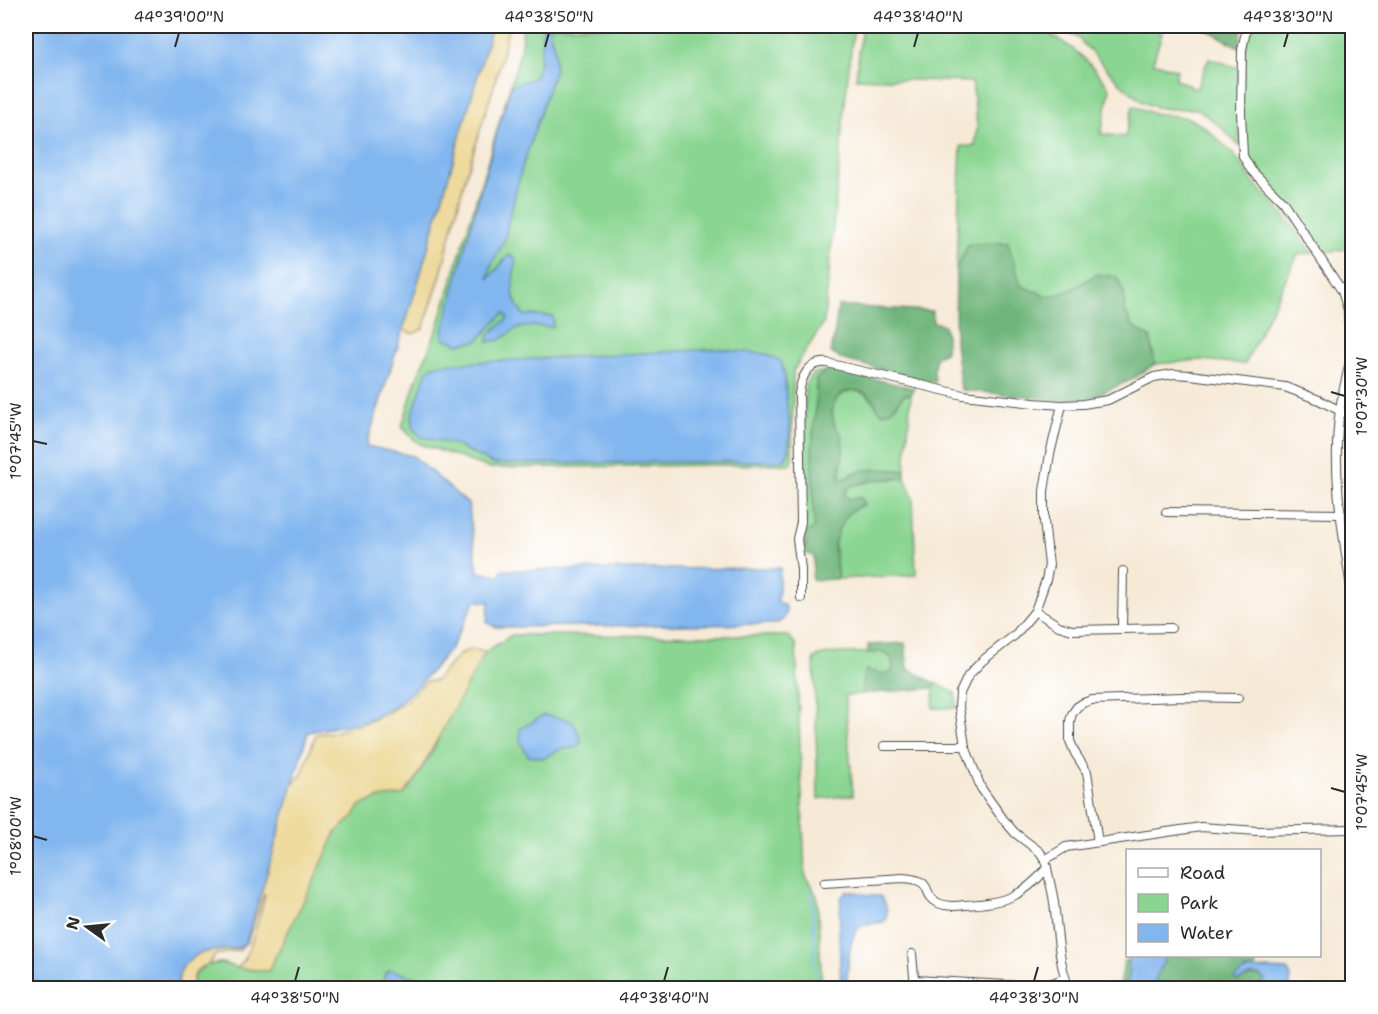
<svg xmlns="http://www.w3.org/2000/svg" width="1378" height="1014" font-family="'Shantell Sans',sans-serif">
<rect width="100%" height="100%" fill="#fff"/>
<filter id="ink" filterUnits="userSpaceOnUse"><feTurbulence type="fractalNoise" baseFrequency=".0167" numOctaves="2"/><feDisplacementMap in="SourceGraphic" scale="12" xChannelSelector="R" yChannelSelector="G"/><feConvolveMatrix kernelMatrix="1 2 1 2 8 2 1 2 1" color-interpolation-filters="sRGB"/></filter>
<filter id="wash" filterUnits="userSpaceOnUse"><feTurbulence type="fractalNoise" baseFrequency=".008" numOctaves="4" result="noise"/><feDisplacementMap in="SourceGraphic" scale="24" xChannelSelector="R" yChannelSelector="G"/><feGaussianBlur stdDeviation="1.35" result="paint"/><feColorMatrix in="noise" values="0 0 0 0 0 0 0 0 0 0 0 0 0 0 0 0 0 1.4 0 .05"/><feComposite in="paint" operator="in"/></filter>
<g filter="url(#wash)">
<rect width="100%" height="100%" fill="#f6ead7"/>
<g fill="#8ad592" stroke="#5a805e" stroke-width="1.5">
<path d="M 523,26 L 854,26 L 846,92 L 824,322 L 793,371 L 792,464 L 489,468 L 418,443 L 402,427 L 415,383 L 438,327 L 520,53 Z"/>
<path d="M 862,26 L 1038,26 L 1040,29 C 1073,46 1088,59 1110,89 L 1101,134 L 1125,137 L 1133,106 L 1152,113 L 1188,118 L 1206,128 L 1235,156 L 1242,165 L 1251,180 L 1275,205 L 1313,253 L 1298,254 L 1245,364 L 1201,360 L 1155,364 L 1150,337 L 1133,328 L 1125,311 L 1124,294 L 1097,274 L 1071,290 L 1050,297 L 1021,286 L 969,244 L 956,269 L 961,146 L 975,146 L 977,127 L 972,82 L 856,78 Z"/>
<path d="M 1053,26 L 1149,26 L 1162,33 L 1153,62 L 1177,70 L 1175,79 L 1196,89 L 1209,58 L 1238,68 L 1239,146 L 1222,128 L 1198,109 L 1168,109 L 1156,107 L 1143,102 L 1120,83 L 1078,38 Z"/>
<path d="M 1247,26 L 1352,26 L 1352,248 L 1318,253 L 1243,156 L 1241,113 Z"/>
<path d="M 826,371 L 816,379 L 816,400 L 812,450 L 814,528 L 807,533 L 805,553 L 802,532 L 804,526 L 805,516 L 804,481 L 805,386 C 809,375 814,372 826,371 Z"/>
<path d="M 852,390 C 866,393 871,396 877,408 L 896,406 L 903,395 L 911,394 L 905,471 C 896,470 864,469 856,472 C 849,475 847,480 839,480 C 841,466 844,454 842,441 C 841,434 836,430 834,423 C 829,406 836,395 852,390 Z"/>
<path d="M 905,478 L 913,497 L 916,575 L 838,579 C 835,558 830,530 847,514 C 851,509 859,507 864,504 L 850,499 L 844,495 L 849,487 L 874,480 Z"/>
<path d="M 512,635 L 789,636 L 796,645 L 805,875 L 817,896 L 822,988 L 193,988 C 191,971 204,964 220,963 C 226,963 233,967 239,968 C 248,970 258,970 268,971 L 314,880 L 336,832 L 353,817 L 360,806 L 379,798 L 403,795 L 414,782 L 431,754 L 447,721 L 485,652 Z"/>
<path d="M 884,652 L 892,659 L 893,671 L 862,681 L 863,688 L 861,694 L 845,696 L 853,795 L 818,799 L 814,658 C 826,651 869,653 884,652 Z"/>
<path d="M 937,684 L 955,693 L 957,708 L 933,708 L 934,688 Z"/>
</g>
<g fill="#6fb67c" stroke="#4d7054" stroke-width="1.5">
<path d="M 1205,26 L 1242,26 L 1239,47 L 1204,28 Z"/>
<path d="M 1008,243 L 1021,286 L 1050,297 L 1071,290 L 1097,274 L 1117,277 L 1124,294 L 1125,311 L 1133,327 L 1150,337 L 1155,364 L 1131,380 L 1092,397 L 1064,400 L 961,390 L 955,342 L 956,269 L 969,244 Z"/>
<path d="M 838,306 L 932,311 L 933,322 L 944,325 L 946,336 L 946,351 L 936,357 L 934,369 L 935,382 L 918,379 L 841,359 L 830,352 L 834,338 Z"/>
<path d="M 834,370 L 914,388 L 911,394 L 903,395 C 897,404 893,412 882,413 L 877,408 L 873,400 L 868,395 L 862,392 L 852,390 L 842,393 L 835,401 L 832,409 L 834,424 L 842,436 L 843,453 L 839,479 C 848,480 852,473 861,471 C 874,467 892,470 905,471 L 905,478 L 874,480 L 849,487 L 844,495 L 850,499 L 861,497 L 864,504 L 848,513 L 838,530 L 834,546 L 838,579 L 812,580 L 814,556 L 805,553 L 807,533 L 814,528 L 812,450 L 816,400 L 816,379 L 826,371 Z"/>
<path d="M 905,643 L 908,669 L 937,684 L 934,688 L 861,694 L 863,688 L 862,681 L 866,670 L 885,674 L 893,671 L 892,659 L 884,652 L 868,653 L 868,645 Z"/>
<path d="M 1164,956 L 1241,956 L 1259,958 L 1254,970 L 1245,970 L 1238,981 C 1248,977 1256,972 1265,979 L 1256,988 L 1159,988 L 1155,979 L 1163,963 Z"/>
<path d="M 1128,960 L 1130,972 L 1126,988 L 1127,988 L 1120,988 L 1124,961 Z"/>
</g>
<g fill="#eeda9e" stroke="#8c8264" stroke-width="1.5">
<path d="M 447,26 L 509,26 L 495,82 L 464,182 L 440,278 L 423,329 L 413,334 L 403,330 L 401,303 Z"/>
<path d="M 471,649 L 485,652 L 414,782 L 403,795 L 379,798 L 360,806 L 353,817 L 336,832 L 314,880 L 268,971 L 237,968 C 250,957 260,913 265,896 L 264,894 L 248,940 L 240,950 L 215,955 L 208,965 C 196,967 191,977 193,988 L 179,988 C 177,980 179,973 183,965 L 273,854 L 292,785 L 302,774 L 316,734 L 335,732 L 365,723 L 386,714 L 406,701 L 427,681 L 435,681 L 460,654 Z"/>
</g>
<g fill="#81b6ef" stroke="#56708d" stroke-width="1.5">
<path d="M 26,26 L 492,26 L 417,286 L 366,446 L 413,456 L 468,504 L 478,572 L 499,575 L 503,570 L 780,568 L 778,602 L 786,607 C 787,617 784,620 775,624 L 496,627 L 487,623 L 489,602 L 475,601 L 451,648 L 419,685 L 394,707 L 366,721 L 308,732 L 265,880 L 246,942 L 239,948 L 205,952 L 195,956 L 183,966 L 179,975 L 178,984 L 179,988 L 26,988 Z"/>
<path d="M 542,26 L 552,26 L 549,31 L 555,49 L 555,69 L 521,171 L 507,226 L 506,237 L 491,266 L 488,279 L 509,255 L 516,258 C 513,281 508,297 524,315 L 553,316 L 553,327 L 535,326 L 517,328 L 500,340 L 488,342 L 489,334 L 508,318 L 504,313 L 477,341 L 459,344 L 443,338 L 444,328 C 465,247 486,166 511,86 L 534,78 L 540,62 L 543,28 Z"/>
<path d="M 718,349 L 765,354 L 781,361 L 785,377 L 786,397 L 790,424 L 789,449 L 787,456 L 784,459 L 779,461 L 493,464 L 453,444 L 422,437 L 414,430 L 412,416 L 427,370 L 434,366 L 442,364 Z"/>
<path d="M 544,715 L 572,721 C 576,728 581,734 581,743 L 575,748 L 563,748 L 544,758 L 528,756 L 520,741 L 520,729 Z"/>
<path d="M 847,891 C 858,891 870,897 880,896 C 887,903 888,912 885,921 C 877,924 869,923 862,926 C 848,931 847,975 847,988 L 841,988 L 839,933 L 841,898 Z"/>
<path d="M 1129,956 L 1164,956 L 1163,963 L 1155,979 L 1159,988 L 1126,988 L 1130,972 L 1128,960 Z"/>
<path d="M 1268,969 L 1288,970 L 1291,977 L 1290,985 L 1285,988 L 1256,988 L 1265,980 L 1261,976 L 1252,975 L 1238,981 L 1234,979 C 1244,968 1255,970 1268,969 Z"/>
<path d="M 390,970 L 419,978 L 427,983 L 427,988 L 381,988 L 385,974 Z"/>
</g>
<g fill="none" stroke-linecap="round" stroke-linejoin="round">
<path stroke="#81b6ef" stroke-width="2" d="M 812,890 L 816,988"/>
</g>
</g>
<g filter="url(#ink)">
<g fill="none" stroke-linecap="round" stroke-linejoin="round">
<defs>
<g id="street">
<path d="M 1247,26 L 1242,50 L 1241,113 L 1243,156 L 1251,170 L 1283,202 L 1342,291 L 1348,310 L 1351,356"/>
<path d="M 1352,355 L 1351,356 C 1348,374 1342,392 1340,410 C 1331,470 1343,535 1352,594"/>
<path d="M 1166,512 L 1341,514"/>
<path d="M 801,598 L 801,569 L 797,539 L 801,522 L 799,394 C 801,378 808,361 827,363 L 963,395 L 1034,403 L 1062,405 L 1083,404 L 1108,400 L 1154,377 L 1173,374 L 1190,375 L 1285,387 L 1319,400 L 1352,417"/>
<path d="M 1035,611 L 1059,626 L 1072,630 L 1171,628"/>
<path d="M 1122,628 L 1123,571"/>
<path d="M 884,746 L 965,746"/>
<path d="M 1098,842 L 1087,772 L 1075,753 L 1070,741 L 1070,721 L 1072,714 L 1077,707 L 1083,703 L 1092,700 L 1182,697 L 1238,698"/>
<path d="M 1045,860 L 1040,852 L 1015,833 L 1003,819 L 981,788 L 965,746 L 959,707 L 960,693 L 968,676 L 982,661 L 1015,635 L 1035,611 L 1046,580 L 1049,565 L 1044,521 L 1044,491 L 1050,454 L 1062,405"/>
<path d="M 1047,868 C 1049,877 1051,887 1053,896 C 1058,927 1057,959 1069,988"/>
<path d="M 824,883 L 903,878 C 936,880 920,893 938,903 C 947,907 956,906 965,905 C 1003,903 1022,898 1047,868 L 1045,860 L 1066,847 L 1201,827 L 1257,831 L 1352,829"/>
<path d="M 912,954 L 915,988"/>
<path d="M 915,980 L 1043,987 L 1065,978"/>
</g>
</defs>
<use href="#street" stroke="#494845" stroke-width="10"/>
<use href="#street" stroke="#fff" stroke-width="8"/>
</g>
</g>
<path fill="none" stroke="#2b2b2b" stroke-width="2" d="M 175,47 L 179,33M 545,47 L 549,33M 914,47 L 918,33M 1284,47 L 1288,33M 1331,392 L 1345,396M 33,441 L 47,444M 1331,788 L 1345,792M 33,836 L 47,840M 295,981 L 299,967M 664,981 L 668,967M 1034,981 L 1038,967"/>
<rect width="1378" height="1014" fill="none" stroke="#fff" stroke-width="66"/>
<rect x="1126" y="849" width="195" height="108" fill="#ffffff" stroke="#aaaaaa" stroke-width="1.5"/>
<rect x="1138" y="868" width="30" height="9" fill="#ffffff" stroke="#aaaaaa" stroke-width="1.5"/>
<text x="1180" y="879" font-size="18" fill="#2b2b2b">Road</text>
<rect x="1138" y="894" width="30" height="18" fill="#8ad592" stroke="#aaaaaa" stroke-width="1.5"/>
<text x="1180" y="909" font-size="18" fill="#2b2b2b">Park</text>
<rect x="1138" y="924" width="30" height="18" fill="#81b6ef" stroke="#aaaaaa" stroke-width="1.5"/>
<text x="1180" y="939" font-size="18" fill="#2b2b2b">Water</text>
<g transform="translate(87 927) rotate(285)" stroke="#ffffff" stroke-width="4.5" paint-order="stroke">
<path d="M0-4.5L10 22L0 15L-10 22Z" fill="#2b2b2b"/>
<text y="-9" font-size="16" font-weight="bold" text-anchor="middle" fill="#2b2b2b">N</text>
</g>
<rect x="33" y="33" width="1312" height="948" fill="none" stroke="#2b2b2b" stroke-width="2"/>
<g font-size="15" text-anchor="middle" fill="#2b2b2b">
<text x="179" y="22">44°39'00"N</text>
<text x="549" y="22">44°38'50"N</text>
<text x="918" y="22">44°38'40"N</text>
<text x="1288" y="22">44°38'30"N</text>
<text transform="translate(1362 396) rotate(-90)" y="5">1°07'30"W</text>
<text transform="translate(16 441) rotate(-90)" y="5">1°07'45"W</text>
<text transform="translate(1362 792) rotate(-90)" y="5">1°07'45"W</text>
<text transform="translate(16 836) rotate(-90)" y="5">1°08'00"W</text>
<text x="295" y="1003">44°38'50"N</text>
<text x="664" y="1003">44°38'40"N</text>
<text x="1034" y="1003">44°38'30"N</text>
</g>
</svg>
